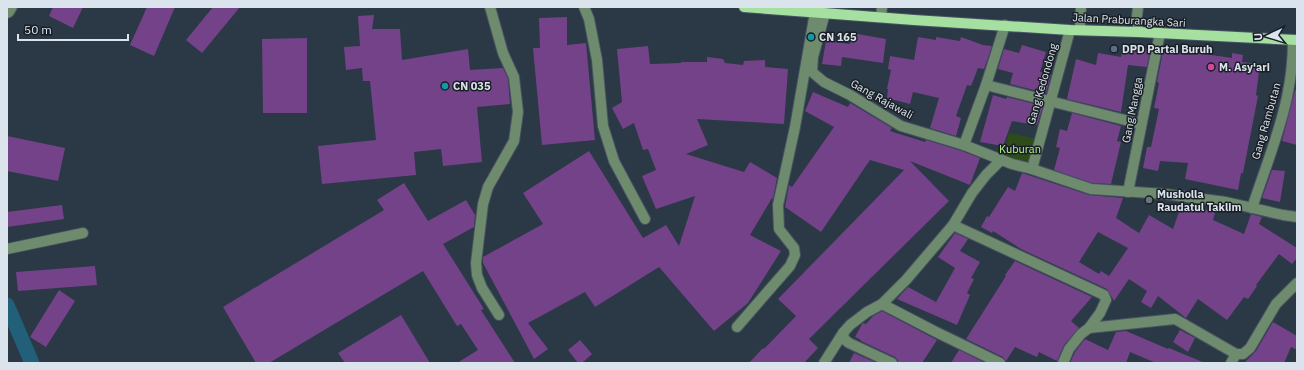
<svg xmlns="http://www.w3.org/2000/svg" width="1304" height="370" font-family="'IBM Plex Sans',sans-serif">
<rect width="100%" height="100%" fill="#2b3846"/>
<path fill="#2e4b1a" d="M 1009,133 L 1038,139 L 1031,167 L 1002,158 Z"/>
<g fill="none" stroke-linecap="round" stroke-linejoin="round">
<path stroke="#216078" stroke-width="15" d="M 7,305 L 32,363"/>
</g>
<g fill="#744289" fill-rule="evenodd">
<path d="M 53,7 L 83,7 L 73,28 L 49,16 Z"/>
<path d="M 147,7 L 175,7 L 154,56 L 130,45 Z"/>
<path d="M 213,7 L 240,7 L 202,53 L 186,40 Z"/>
<path d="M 374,15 L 372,29 L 400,29 L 402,60 L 468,49 L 470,70 L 503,68 L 508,79 L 510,104 L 477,107 L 482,162 L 443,166 L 441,149 L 414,152 L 416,175 L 322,184 L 318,146 L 376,140 L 370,81 L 363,81 L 362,68 L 346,70 L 344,47 L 360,46 L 358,16 Z"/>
<path d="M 567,17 L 567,45 L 586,43 L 595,140 L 542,145 L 533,48 L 540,48 L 539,18 Z"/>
<path d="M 852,33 L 886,39 L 883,63 L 842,57 L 841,66 L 822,64 L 826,41 L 850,44 Z"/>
<path d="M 918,37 L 936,40 L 936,37 L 960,41 L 961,37 L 983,45 L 992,46 L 984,69 L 978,68 L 971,86 L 967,85 L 956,116 L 961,118 L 956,136 L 930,128 L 939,98 L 913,92 L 910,104 L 887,98 L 888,89 L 887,89 L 891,70 L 888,69 L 890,56 L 914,60 Z"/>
<path d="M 307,38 L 307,113 L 263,113 L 262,39 Z"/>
<path d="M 1022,45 L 1046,52 L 1040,72 L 1051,75 L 1046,93 L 1010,84 L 1013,73 L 998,69 L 1004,49 L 1019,53 Z"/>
<path d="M 648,46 L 650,64 L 681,63 L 681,62 L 707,62 L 707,57 L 723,59 L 725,63 L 743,65 L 744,61 L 765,60 L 765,67 L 788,69 L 784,124 L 697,119 L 708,145 L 686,154 L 744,172 L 750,162 L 777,178 L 773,199 L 772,198 L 750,235 L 781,251 L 748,303 L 714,331 L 659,267 L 595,307 L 585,292 L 528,323 L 548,349 L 534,359 L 483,263 L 483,257 L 543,224 L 523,193 L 589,151 L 643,238 L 666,225 L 679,246 L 695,196 L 656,209 L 642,176 L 656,170 L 648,149 L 643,150 L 634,123 L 623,129 L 612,108 L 622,102 L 617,49 Z"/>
<path d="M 1122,46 L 1150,49 L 1147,67 L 1128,65 L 1121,112 L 1067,99 L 1076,59 L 1096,65 L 1098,53 L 1121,57 Z"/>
<path d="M 1163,51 L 1190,55 L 1191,52 L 1232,58 L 1232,53 L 1243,55 L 1242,62 L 1260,64 L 1256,95 L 1258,96 L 1243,173 L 1241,173 L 1238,190 L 1185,179 L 1188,163 L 1160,161 L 1158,171 L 1143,168 L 1147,147 L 1151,147 L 1159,109 L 1154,108 L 1159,83 L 1157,82 Z"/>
<path d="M 1295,90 L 1297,91 L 1297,145 L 1282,141 Z"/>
<path d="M 813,92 L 848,107 L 850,103 L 892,128 L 890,131 L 925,142 L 926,140 L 962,151 L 980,158 L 970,185 L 910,161 L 949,201 L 809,339 L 818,348 L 804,363 L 749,363 L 763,348 L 764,349 L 796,316 L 778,299 L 904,170 L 870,160 L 821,232 L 785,207 L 789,185 L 792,187 L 834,127 L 805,111 Z"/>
<path d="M 993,95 L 1006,99 L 1007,97 L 1043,106 L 1037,125 L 1012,121 L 1003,146 L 980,142 Z"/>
<path d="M 1072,113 L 1121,126 L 1117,141 L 1121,142 L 1111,184 L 1092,183 L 1054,170 L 1060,148 L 1056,147 L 1060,129 L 1067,131 Z"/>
<path d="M 7,136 L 65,148 L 58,181 L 7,171 Z"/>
<path d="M 1272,170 L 1285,171 L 1280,202 L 1262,198 Z"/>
<path d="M 1022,173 L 1089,195 L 1123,198 L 1116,218 L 1139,233 L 1149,215 L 1173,229 L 1182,203 L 1193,204 L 1215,213 L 1213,220 L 1244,234 L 1251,214 L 1262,217 L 1259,224 L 1297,248 L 1297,258 L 1292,264 L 1279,254 L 1256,285 L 1257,286 L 1248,299 L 1244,297 L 1227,320 L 1198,299 L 1186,318 L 1158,296 L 1151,308 L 1141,302 L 1147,291 L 1129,279 L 1114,301 L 1107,289 L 1021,249 L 993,231 L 992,233 L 981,227 L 987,216 L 989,217 L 1008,187 L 1015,191 ZM 1098,232 L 1128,248 L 1109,276 L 1101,271 L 1099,274 L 1079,262 Z"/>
<path d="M 404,183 L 428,221 L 466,200 L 475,215 L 474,227 L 443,244 L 484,309 L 481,310 L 515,363 L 457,363 L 478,350 L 461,324 L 457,326 L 423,271 L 269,363 L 256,363 L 223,307 L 384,210 L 377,200 Z"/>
<path d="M 62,205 L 64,219 L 7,227 L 7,212 Z"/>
<path d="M 955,233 L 968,239 L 960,251 L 980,262 L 971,278 L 974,279 L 967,293 L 970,295 L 957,325 L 897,299 L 908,287 L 936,302 L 955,268 L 938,257 Z"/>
<path d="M 1015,261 L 1092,297 L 1071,321 L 1079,328 L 1064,345 L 1057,361 L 1039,352 L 1037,357 L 1015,347 L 1006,361 L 1003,357 L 966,339 L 1006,276 L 1005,275 Z"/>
<path d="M 95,266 L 97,285 L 18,291 L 16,272 Z"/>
<path d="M 59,290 L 75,301 L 46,347 L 30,337 Z"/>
<path d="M 882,311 L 937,340 L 922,363 L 898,363 L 898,360 L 895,357 L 861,341 L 861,340 L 855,337 L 862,324 L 863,323 L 866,324 L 873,316 Z"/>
<path d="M 401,315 L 430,363 L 345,363 L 338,353 Z"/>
<path d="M 1273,322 L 1297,336 L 1297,350 L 1291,347 L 1284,363 L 1244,363 L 1256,351 Z"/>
<path d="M 1180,330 L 1195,338 L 1188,352 L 1173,342 Z"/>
<path d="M 1126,331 L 1168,349 L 1169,348 L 1205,363 L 1156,363 L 1130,352 L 1126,363 L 1070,363 L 1075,352 L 1085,339 L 1108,350 L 1116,332 Z"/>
<path d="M 580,340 L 592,354 L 582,363 L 578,363 L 568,350 Z"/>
<path d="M 959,350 L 985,363 L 951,363 Z"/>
<path d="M 854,353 L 877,363 L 849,363 Z"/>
</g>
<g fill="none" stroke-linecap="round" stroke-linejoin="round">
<defs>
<g id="minor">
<path d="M 490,7 L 503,53 L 514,77 L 518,112 L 514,141 L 488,187 L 483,204 L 476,263 L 477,275 L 482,288 L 499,315"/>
<path d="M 584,7 L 589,19 L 597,60 L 603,126 L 614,161 L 645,219"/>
<path d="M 1138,7 L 1137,16 L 1138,32"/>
<path d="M 7,13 L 9,12 L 12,7"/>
<path d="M 825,13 L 813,57 L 812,72 L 824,82 L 850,95 L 901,126 L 964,145 L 1012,164 L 1032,169 L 1091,189 L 1165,194 L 1226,202 L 1283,215 L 1297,217"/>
<path d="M 881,17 L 882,7"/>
<path d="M 1080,30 L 1081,7"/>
<path d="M 986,85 L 1141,124"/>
<path d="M 964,145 L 986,85 L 1005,25"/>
<path d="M 1032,169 L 1070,30"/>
<path d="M 1128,192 L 1160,33"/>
<path d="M 1252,208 C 1264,171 1279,135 1287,97 C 1291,78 1293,59 1293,40"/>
<path d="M 953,225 L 1104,295 L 1106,300 L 1100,313 L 1089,328 L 1081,334 L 1069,349 L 1063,363"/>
<path d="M 7,249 L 83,233"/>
<path d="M 882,304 L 936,332 L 1000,363"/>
<path d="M 737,327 L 790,266 L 795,255 L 794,248 L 779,229 L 778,205 L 795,127 L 815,12"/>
<path d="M 1089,328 L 1175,319 L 1236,354"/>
<path d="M 843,333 L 844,339 L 849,343 L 892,363"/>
<path d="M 824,363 L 843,333 L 850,325 L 867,312 L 882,304 L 906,280 L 953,225 L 972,193 L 986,175 L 1001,160"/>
<path d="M 1231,363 L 1236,354 L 1243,354 L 1250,348 L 1276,304 L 1297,283"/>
</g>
<path id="major" d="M 744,7 L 914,20 L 1070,30 L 1138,32 L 1297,40"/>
</defs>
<use href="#minor" stroke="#475461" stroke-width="12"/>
<use href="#major" stroke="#475461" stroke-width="12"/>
<use href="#minor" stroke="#6f8b6d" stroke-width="10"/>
<use href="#major" stroke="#a5e0a1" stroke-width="10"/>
</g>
<g fill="#0f9aa8" stroke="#191f25" stroke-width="1.5">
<circle cx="811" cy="37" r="4"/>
<circle cx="445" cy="86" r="4"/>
</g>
<circle fill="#5c6f8a" stroke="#191f25" stroke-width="1.5" cx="1114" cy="49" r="4"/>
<circle fill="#d1479c" stroke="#191f25" stroke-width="1.5" cx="1211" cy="67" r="4"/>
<circle fill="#6b7280" stroke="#191f25" stroke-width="1.5" cx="1149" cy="200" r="4"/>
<g text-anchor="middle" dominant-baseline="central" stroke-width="3" stroke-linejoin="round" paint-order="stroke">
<g font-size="11" fill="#dbe4ed" stroke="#191f25">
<text transform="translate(1129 20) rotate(3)">Jalan Praburangka Sari</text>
<text transform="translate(1042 84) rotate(-74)">Gang Kedondong</text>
<text transform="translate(882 99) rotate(29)">Gang Rajawali</text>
<text transform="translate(1132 110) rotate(-79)">Gang Mangga</text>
<text transform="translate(1266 121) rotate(-74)">Gang Rambutan</text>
</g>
<g font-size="11" font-weight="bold" fill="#dbe4ed" stroke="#191f25" text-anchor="start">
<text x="819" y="37">CN 165</text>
<text x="1122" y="49">DPD Partai Buruh</text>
<text x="1219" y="67">M. Asy'ari</text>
<text x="453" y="86">CN 035</text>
<text x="1157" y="194">Musholla<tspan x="1157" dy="13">Raudatul Taklim</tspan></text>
</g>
<g font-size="11" fill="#b2f58a" stroke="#191f25">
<text x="1020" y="149">Kuburan</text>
</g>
</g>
<rect width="1304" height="370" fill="none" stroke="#dbe4ed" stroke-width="16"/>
<g transform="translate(1268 36) rotate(266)" stroke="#191f25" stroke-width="3" paint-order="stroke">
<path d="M0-3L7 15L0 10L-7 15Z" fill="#dbe4ed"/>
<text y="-6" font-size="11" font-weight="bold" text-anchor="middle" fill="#dbe4ed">U</text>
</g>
<path d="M18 34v6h110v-6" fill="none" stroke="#dbe4ed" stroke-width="2"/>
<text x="24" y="34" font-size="12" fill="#dbe4ed" stroke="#191f25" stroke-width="3" paint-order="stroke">50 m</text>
</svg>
